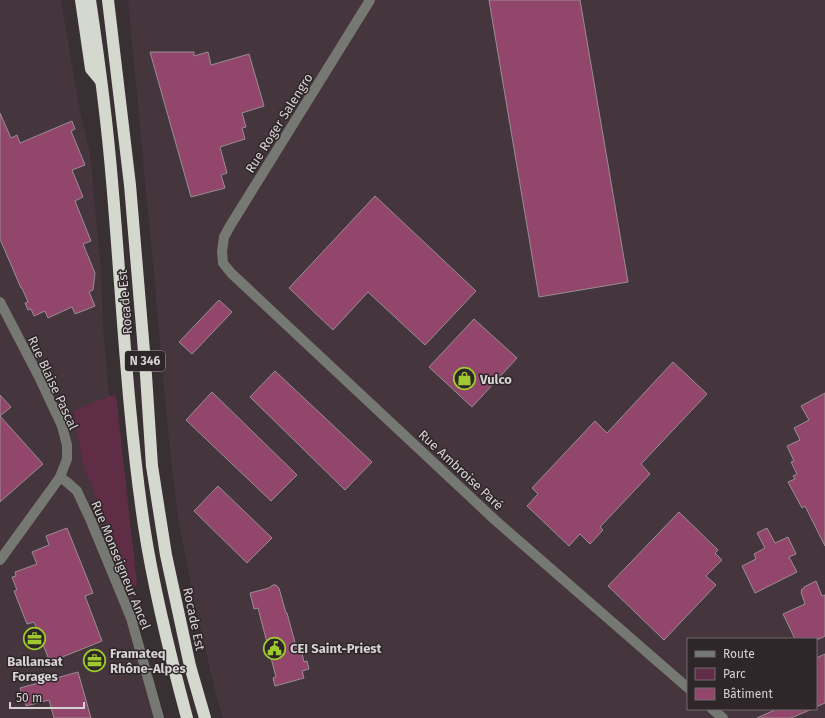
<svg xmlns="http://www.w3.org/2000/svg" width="825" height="718" font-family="'Fira Sans',sans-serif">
<rect width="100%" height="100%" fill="#383033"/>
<g fill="#45363d" fill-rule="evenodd">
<path d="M 0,0 L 61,0 L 81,117 L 90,154 L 101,269 L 103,324 L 109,396 L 73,412 L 83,466 L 133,588 L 134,639 L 155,718 L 0,718 Z"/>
<path d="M 128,0 L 825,0 L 825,718 L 223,718 L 217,699 L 196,609 L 179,525 L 168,432 L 158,318 ZM 688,639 L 816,639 L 816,709 L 688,709 Z"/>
</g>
<path fill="#5f2d45" d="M 116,395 L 137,584 L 133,588 L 83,466 L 73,411 L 109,396 Z"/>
<g fill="#92466c" stroke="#988e92">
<path d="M 489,0 L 580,0 L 628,282 L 539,297 Z"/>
<path d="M 150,52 L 194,52 L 194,56 L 208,52 L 211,65 L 249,54 L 264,106 L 242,113 L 246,127 L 242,128 L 245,139 L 220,147 L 227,173 L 221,175 L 225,188 L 191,197 Z"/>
<path d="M 0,113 L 11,138 L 17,135 L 20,143 L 72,121 L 75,129 L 71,131 L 85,165 L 72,170 L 83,197 L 75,201 L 91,241 L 83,244 L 95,273 L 93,290 L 89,292 L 95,306 L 75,314 L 72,307 L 48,318 L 45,311 L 34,316 L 31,309 L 28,310 L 25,303 L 28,302 L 22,288 L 21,288 L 0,239 Z"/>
<path d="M 375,196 L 476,291 L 425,345 L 368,292 L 333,330 L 289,288 Z"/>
<path d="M 219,300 L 232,312 L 192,354 L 179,342 Z"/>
<path d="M 474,319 L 517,358 L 472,407 L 429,367 Z"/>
<path d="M 673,362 L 707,394 L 641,464 L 650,474 L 600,527 L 603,530 L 590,544 L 580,534 L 569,546 L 527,506 L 538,494 L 532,488 L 595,421 L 607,433 Z"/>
<path d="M 275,371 L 372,462 L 345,490 L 250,397 Z"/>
<path d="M 212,392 L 297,475 L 271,501 L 186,420 Z"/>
<path d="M 825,393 L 825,546 L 805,506 L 802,508 L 788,482 L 795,479 L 793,476 L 797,474 L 791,462 L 794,461 L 787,446 L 800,440 L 794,428 L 809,420 L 801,406 Z"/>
<path d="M 0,395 L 11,407 L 0,416 L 43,464 L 0,502 Z"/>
<path d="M 218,486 L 272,538 L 247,563 L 194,511 Z"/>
<path d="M 679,512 L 718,550 L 715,553 L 722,560 L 706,576 L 716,585 L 664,640 L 608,586 Z"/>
<path d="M 67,528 L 93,593 L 85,596 L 102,641 L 50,662 L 34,622 L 27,624 L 14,591 L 17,590 L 12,577 L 16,576 L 15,572 L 37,564 L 32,552 L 49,545 L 46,536 Z"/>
<path d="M 767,528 L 775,543 L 788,537 L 796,554 L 789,557 L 797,572 L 755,593 L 742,566 L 756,559 L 754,554 L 765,548 L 757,533 Z"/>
<path d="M 816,581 L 822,596 L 825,595 L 825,636 L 819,639 L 795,639 L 783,614 L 805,604 L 801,592 L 802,592 L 801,590 L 804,588 L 804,587 Z"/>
<path d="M 273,585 L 276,585 L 279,588 L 286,613 L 287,613 L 297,650 L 301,649 L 304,662 L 307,661 L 309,669 L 302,671 L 304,678 L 275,686 L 273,678 L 276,677 L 258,608 L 254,609 L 250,593 L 269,588 Z"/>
<path d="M 825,654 L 825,703 L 816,707 L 816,658 Z"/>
<path d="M 78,672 L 91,718 L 54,718 L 49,700 L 26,706 L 20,688 Z"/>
<path d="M 777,709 L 812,709 L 791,718 L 757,718 Z"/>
</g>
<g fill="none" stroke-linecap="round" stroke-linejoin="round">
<g stroke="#767874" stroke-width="10">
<path d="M 370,0 L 230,226 L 224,237 L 222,252 L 223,263 L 231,273 L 495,520 L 688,688"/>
<path d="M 0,302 L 39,377 L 62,426 L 67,445 L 67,459 L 60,477 L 53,487 L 0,560"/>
<path d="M 60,477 L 68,483 L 77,491 L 91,521 L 131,618 L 159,718"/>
<path d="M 712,709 L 723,718"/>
</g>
<g stroke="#d4d8ce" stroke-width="12">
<path d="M 81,0 L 91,69 L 101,81"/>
<path d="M 90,0 C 99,60 107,120 112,181 C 122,296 127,412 144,526 C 154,591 170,655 187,718"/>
<path d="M 108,0 L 130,185 L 146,375 L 152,466 L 166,555 L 190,666 L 205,718"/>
</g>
</g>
<defs>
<symbol id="shop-ring" viewBox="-11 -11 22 22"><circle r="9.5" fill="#2e2629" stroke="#9eca2f" stroke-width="1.5"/><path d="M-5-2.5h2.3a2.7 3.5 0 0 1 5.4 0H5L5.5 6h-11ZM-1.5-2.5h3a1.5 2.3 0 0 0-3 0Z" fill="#9eca2f"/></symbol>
<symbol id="office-ring" viewBox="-11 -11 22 22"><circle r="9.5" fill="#2e2629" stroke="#9eca2f" stroke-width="1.5"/><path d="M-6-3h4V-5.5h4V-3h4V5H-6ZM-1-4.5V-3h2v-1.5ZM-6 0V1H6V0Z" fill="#9eca2f"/></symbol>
<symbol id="civic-ring" viewBox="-11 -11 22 22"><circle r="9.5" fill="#2e2629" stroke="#9eca2f" stroke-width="1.5"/><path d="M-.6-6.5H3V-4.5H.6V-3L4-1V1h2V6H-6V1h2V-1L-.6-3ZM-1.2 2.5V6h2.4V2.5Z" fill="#9eca2f"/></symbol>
</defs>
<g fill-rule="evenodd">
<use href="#shop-ring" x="452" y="366" width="25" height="25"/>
<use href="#office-ring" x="22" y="626" width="25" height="25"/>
<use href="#civic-ring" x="262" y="636" width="25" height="25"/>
<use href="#office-ring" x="82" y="648" width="25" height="25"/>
</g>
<g text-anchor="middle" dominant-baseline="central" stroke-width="3" stroke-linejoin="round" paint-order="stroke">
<rect fill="#2e2629" stroke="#a49ea0" stroke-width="1" x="125" y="351" width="40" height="20" rx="3"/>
<g font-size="12" font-weight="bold" fill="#d6d1d3">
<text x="145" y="361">N 346</text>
</g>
<g font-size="13" fill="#d6d1d3" stroke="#2e2629">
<text transform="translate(279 123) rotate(-58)">Rue Roger Salengro</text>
<text transform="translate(125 302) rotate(-95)">Rocade Est</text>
<text transform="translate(53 383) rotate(65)">Rue Blaise Pascal</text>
<text transform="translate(461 470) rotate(43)">Rue Ambroise Paré</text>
<text transform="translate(121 565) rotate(68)">Rue Monseigneur Ancel</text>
<text transform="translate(194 619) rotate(78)">Rocade Est</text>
</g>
<g font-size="13" font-weight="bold" fill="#d6d1d3" stroke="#2e2629" text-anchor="start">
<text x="480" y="379">Vulco</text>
<text x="290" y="648">CEI Saint-Priest</text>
<text x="110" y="653">Framateq<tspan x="110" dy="15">Rhône-Alpes</tspan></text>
<text x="35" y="661" text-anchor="middle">Ballansat<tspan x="35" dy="15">Forages</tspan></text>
</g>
</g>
<rect x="687" y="638" width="130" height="72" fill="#2e2629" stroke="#716a6d"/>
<rect x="695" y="651" width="20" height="6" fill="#767874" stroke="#716a6d"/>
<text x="723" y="658" font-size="12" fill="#d6d1d3">Route</text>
<rect x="695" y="668" width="20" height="12" fill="#5f2d45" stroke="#716a6d"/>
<text x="723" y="678" font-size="12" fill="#d6d1d3">Parc</text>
<rect x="695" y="688" width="20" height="12" fill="#92466c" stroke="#716a6d"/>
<text x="723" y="698" font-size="12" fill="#d6d1d3">Bâtiment</text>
<path d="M10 702v6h74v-6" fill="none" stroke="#d6d1d3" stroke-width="2"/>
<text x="16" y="702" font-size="12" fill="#d6d1d3" stroke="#2e2629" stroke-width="3" paint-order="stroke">50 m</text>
</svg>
